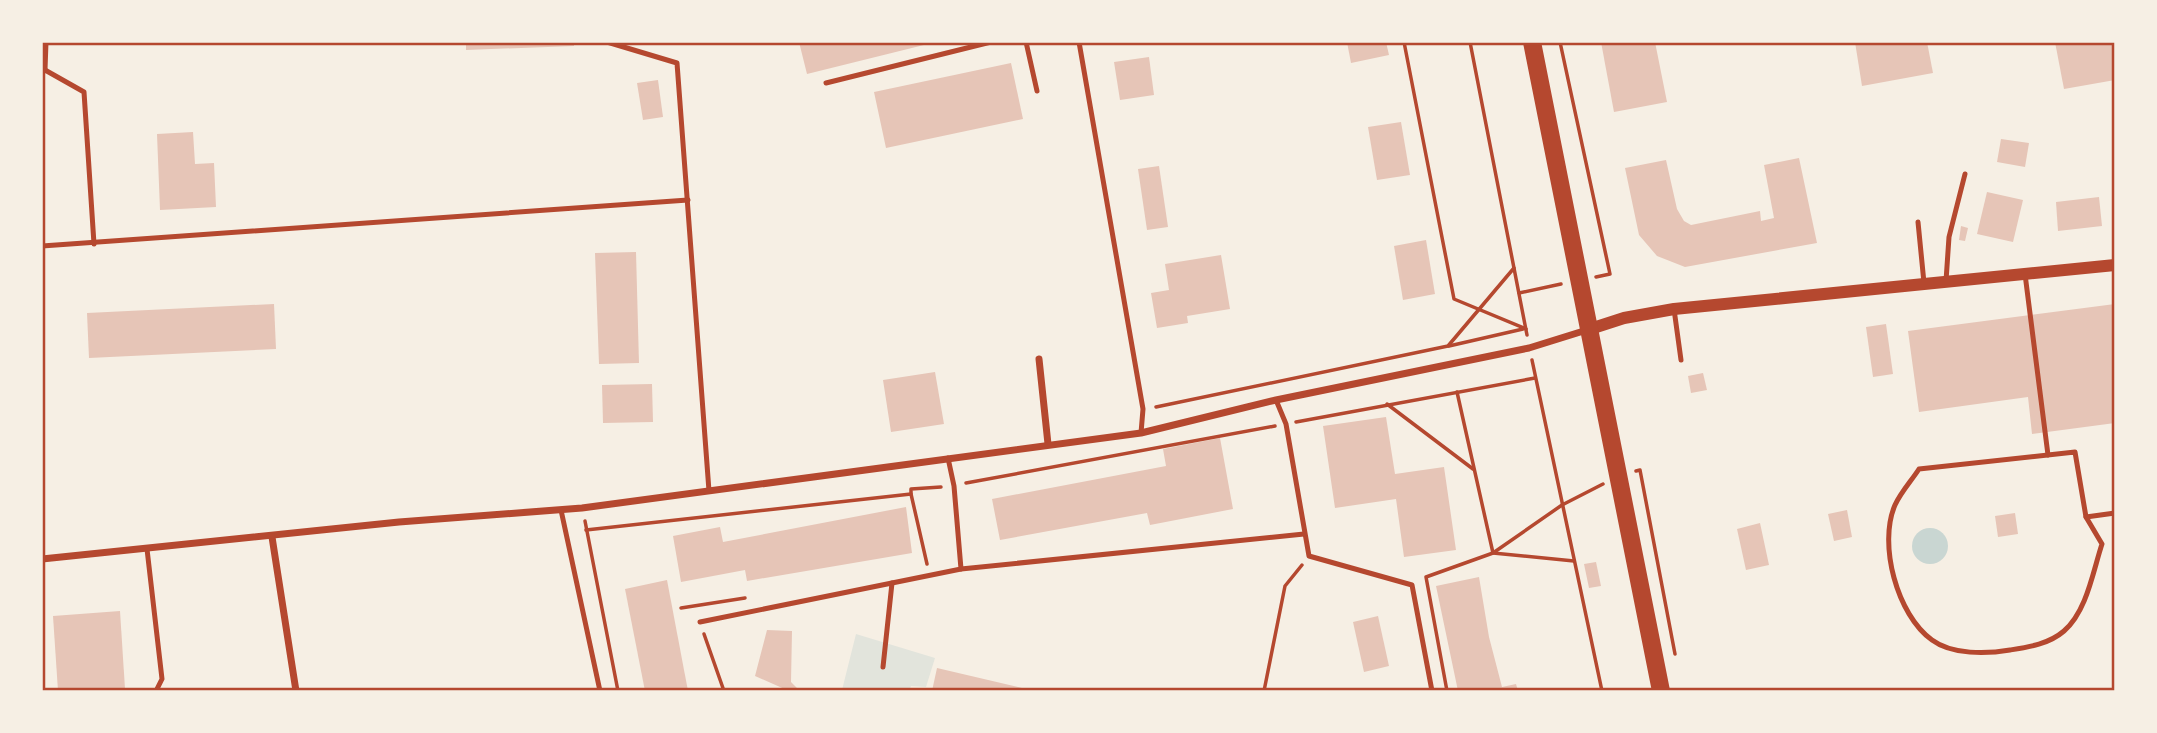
<svg xmlns="http://www.w3.org/2000/svg" width="2157" height="733" font-family="'IBM Plex Sans',sans-serif">
<rect width="100%" height="100%" fill="#f6efe4"/>
<path fill="#e2e4dc" d="M 856,634 L 935,658 L 926,687 L 911,686 L 909,691 L 842,690 Z"/>
<circle fill="#c9d6d2" cx="1930" cy="546" r="18"/>
<g fill="#e6c5b7">
<path d="M 466,42 L 574,42 L 574,46 L 466,50 Z"/>
<path d="M 799,42 L 932,42 L 932,43 L 807,74 Z"/>
<path d="M 1347,42 L 1386,42 L 1389,55 L 1351,63 Z"/>
<path d="M 1601,42 L 1655,42 L 1667,102 L 1614,112 Z"/>
<path d="M 1855,42 L 1927,42 L 1933,73 L 1862,86 Z"/>
<path d="M 2055,42 L 2115,42 L 2115,80 L 2064,89 Z"/>
<path d="M 1149,57 L 1154,95 L 1120,100 L 1114,62 Z"/>
<path d="M 1011,63 L 1023,119 L 886,148 L 874,92 Z"/>
<path d="M 658,80 L 663,117 L 643,120 L 637,83 Z"/>
<path d="M 1401,122 L 1410,175 L 1377,180 L 1368,127 Z"/>
<path d="M 193,132 L 195,164 L 214,163 L 216,207 L 160,210 L 157,134 Z"/>
<path d="M 2001,139 L 2029,143 L 2025,167 L 1997,162 Z"/>
<path d="M 1799,158 L 1817,243 L 1685,267 L 1657,256 L 1639,235 L 1625,168 L 1666,160 L 1677,209 L 1684,221 L 1691,225 L 1760,211 L 1761,221 L 1774,218 L 1764,165 Z"/>
<path d="M 1159,166 L 1168,227 L 1147,230 L 1138,169 Z"/>
<path d="M 1987,192 L 2023,200 L 2013,242 L 1977,234 Z"/>
<path d="M 2099,197 L 2102,226 L 2058,231 L 2056,202 Z"/>
<path d="M 1961,226 L 1968,228 L 1965,241 L 1959,240 Z"/>
<path d="M 1426,240 L 1435,294 L 1403,300 L 1394,246 Z"/>
<path d="M 636,252 L 639,363 L 599,364 L 595,253 Z"/>
<path d="M 1221,255 L 1230,309 L 1187,316 L 1188,323 L 1157,328 L 1151,293 L 1169,290 L 1165,264 Z"/>
<path d="M 274,304 L 276,349 L 89,358 L 87,313 Z"/>
<path d="M 2115,304 L 2115,423 L 2032,434 L 2028,397 L 1919,412 L 1908,331 Z"/>
<path d="M 1886,324 L 1893,374 L 1873,377 L 1866,327 Z"/>
<path d="M 935,372 L 944,424 L 891,432 L 883,380 Z"/>
<path d="M 1703,373 L 1707,390 L 1691,393 L 1688,376 Z"/>
<path d="M 652,384 L 653,422 L 603,423 L 602,385 Z"/>
<path d="M 1386,417 L 1395,474 L 1444,467 L 1456,550 L 1404,557 L 1396,499 L 1335,508 L 1323,426 Z"/>
<path d="M 1220,438 L 1233,509 L 1150,525 L 1147,513 L 1000,540 L 992,499 L 1166,466 L 1163,449 Z"/>
<path d="M 906,507 L 912,553 L 747,581 L 745,570 L 681,582 L 673,536 L 720,527 L 723,542 Z"/>
<path d="M 1847,510 L 1852,537 L 1834,541 L 1828,514 Z"/>
<path d="M 2015,513 L 2018,534 L 1998,537 L 1995,516 Z"/>
<path d="M 1760,523 L 1769,565 L 1746,570 L 1737,529 Z"/>
<path d="M 1596,562 L 1601,586 L 1589,588 L 1584,564 Z"/>
<path d="M 1479,577 L 1489,637 L 1502,687 L 1516,684 L 1518,691 L 1458,691 L 1436,586 Z"/>
<path d="M 667,580 L 688,691 L 645,691 L 625,589 Z"/>
<path d="M 120,611 L 125,689 L 58,691 L 53,616 Z"/>
<path d="M 1378,616 L 1389,666 L 1364,672 L 1353,622 Z"/>
<path d="M 767,630 L 792,631 L 791,682 L 800,691 L 789,691 L 755,676 Z"/>
<path d="M 937,668 L 1022,688 L 1021,691 L 932,691 Z"/>
</g>
<g fill="none" stroke-linecap="round" stroke-linejoin="round">
<g stroke="#b5482f" stroke-width="3.5">
<path d="M 1404,42 L 1454,299 L 1526,329"/>
<path d="M 1470,42 L 1527,335"/>
<path d="M 1560,42 L 1610,274 L 1596,277"/>
<path d="M 1519,293 L 1561,284"/>
<path d="M 1449,346 L 1523,329"/>
<path d="M 1532,360 L 1602,691"/>
<path d="M 1457,392 L 1493,553 L 1574,561"/>
<path d="M 1387,404 L 1473,469"/>
<path d="M 1156,407 L 1448,346 L 1514,268"/>
<path d="M 1296,422 L 1535,378"/>
<path d="M 1636,471 L 1640,470 L 1675,654"/>
<path d="M 966,483 L 1275,426"/>
<path d="M 911,494 L 927,564"/>
<path d="M 585,521 L 618,691"/>
<path d="M 586,530 L 911,494 L 911,489 L 941,487"/>
<path d="M 681,608 L 745,598"/>
<path d="M 704,634 L 724,691"/>
<path d="M 1264,691 L 1285,586 L 1302,565"/>
<path d="M 1447,691 L 1426,577 L 1493,553 L 1562,505 L 1603,484"/>
</g>
<g stroke="#b5482f" stroke-width="5">
<path d="M 607,42 L 677,63 L 709,491"/>
<path d="M 1026,42 L 1037,91"/>
<path d="M 1079,42 L 1143,409 L 1141,433"/>
<path d="M 45,70 L 84,92 L 94,244"/>
<path d="M 42,73 L 45,70 L 46,42"/>
<path d="M 826,83 L 991,42"/>
<path d="M 1918,222 L 1924,283"/>
<path d="M 42,246 L 688,200"/>
<path d="M 2025,274 L 2048,455"/>
<path d="M 1946,281 L 1949,237 L 1965,174"/>
<path d="M 1674,309 L 1681,360"/>
<path d="M 1276,400 L 1286,424 L 1309,556 L 1412,585 L 1432,691"/>
<path d="M 2075,452 L 2086,517 L 2102,544 C 2093,571 2087,611 2064,631 C 2049,644 2029,647 2010,650 C 1987,654 1952,655 1932,640 C 1897,615 1878,544 1895,505 C 1901,492 1912,480 1919,469 Z"/>
<path d="M 561,510 L 600,691"/>
<path d="M 2086,517 L 2115,513"/>
<path d="M 147,549 L 162,679 L 156,691"/>
<path d="M 961,569 L 1304,534"/>
<path d="M 700,622 L 961,569 L 954,486 L 948,458"/>
<path d="M 883,667 L 892,583"/>
</g>
<g stroke="#b5482f" stroke-width="7">
<path d="M 1039,359 L 1048,444"/>
<path d="M 272,537 L 296,691"/>
<path d="M 42,559 L 399,522 L 582,508 L 1141,433 L 1276,400 L 1529,348 L 1590,329"/>
</g>
<path stroke="#b5482f" stroke-width="12" d="M 1590,329 L 1624,318 L 1674,309 L 2115,265"/>
<path stroke="#b5482f" stroke-width="18" d="M 1532,42 L 1661,691"/>
</g>
<rect width="2157" height="733" fill="none" stroke="#f6efe4" stroke-width="88"/>
<rect x="44" y="44" width="2069" height="645" fill="none" stroke="#b5482f" stroke-width="2.5"/>
</svg>
